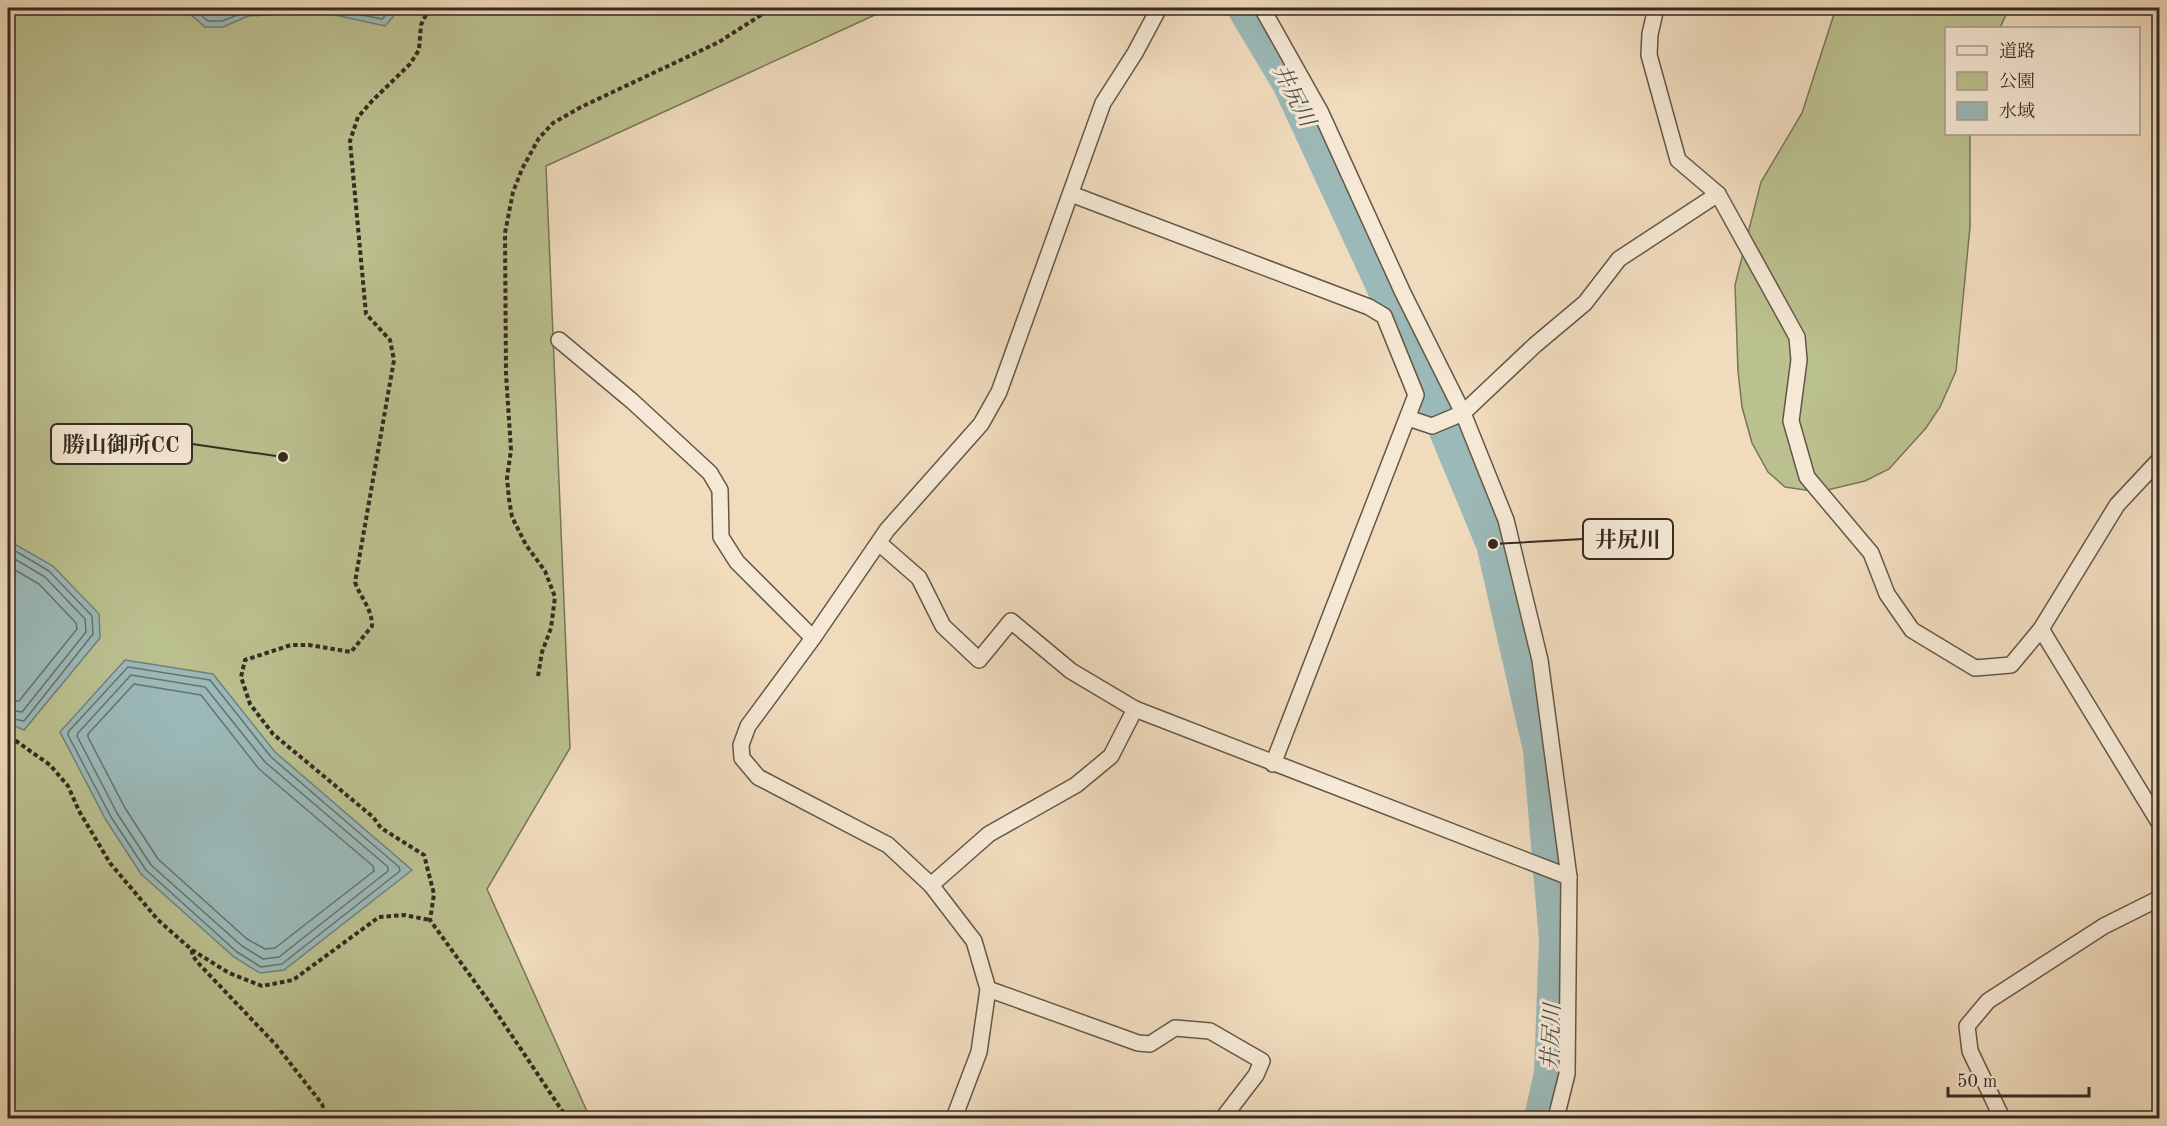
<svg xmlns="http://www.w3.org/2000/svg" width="2167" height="1126" font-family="'Old Standard TT','Noto Serif JP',serif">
<rect width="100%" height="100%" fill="#f0dbbd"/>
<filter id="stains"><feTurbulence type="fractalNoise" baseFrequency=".00333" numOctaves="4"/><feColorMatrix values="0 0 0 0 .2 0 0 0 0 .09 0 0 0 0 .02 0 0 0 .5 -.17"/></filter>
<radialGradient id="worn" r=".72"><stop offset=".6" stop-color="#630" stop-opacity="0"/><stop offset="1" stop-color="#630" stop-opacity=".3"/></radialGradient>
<g fill="#bbc08f" stroke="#787658" stroke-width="1.5">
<path d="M 8,8 L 890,8 L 546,166 L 570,748 L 487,889 L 590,1118 L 8,1118 Z"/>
<path d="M 1836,8 L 2009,8 L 2000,28 L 1946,28 L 1946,134 L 1970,134 L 1970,227 L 1956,371 L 1940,407 L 1926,428 L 1889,469 L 1865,481 L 1819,492 L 1785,487 L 1768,472 L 1752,443 L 1742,407 L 1738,371 L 1735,285 L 1761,182 L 1802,113 Z"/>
</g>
<g fill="#9bb9b8" stroke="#72807c" stroke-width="1.5">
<path d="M 189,8 L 401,8 L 385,26 L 321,12 L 248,16 L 223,27 L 205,27 L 190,14 Z"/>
<path d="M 8,512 L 16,545 L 53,566 L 99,614 L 100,638 L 24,730 L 8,723 Z"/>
<path d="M 125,660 L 213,674 L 275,752 L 412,870 L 284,970 L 260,973 L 234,957 L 141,874 L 106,820 L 60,732 Z"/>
</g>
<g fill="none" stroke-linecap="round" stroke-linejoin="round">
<g stroke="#68726c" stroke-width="1.5">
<path d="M 195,8 L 196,11 L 208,21 L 222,21 L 248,11 L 301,8"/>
<path d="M 327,8 L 382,19 L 393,8"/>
<path d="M 8,536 L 12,549 L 49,571 L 92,616 L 93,634 L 24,721 L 8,718"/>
<path d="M 8,555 L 45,577 L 85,619 L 86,632 L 22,712 L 8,710"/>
<path d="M 8,566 L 39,584 L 76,623 L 77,629 L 19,701 L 8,701"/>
<path d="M 128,667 L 210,680 L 271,757 L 399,867 L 400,871 L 282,964 L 261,967 L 237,952 L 146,870 L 111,817 L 68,735 L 68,732 Z"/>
<path d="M 131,675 L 205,687 L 265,762 L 388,867 L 388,871 L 279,957 L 263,959 L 242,946 L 151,865 L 117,813 L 77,736 L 78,733 Z"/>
<path d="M 134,684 L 201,695 L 259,769 L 373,866 L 374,871 L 275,948 L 265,949 L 247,939 L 158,859 L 125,808 L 88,737 L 88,734 Z"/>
</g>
<path stroke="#9bb9b8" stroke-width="34" d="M 1244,8 L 1290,85 L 1412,349 L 1493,544 L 1540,750 L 1556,940 L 1551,1073 L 1541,1118"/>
<defs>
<g id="minor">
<path d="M 1262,8 L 1321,113 L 1403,293 L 1463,413 L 1506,520 L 1540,660 L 1569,877 L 1567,1074 L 1556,1118"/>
<path d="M 1656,8 L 1650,34 L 1649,55 L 1678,160 L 1718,194 L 1797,337 L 1799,360 L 1791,421 L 1807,477 L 1871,553 L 1887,594 L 1912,630 L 1975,668 L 2011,665 L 2041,629 L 2117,505 L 2160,459"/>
<path d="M 1071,194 L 1369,307 L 1384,316 L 1416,395 L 1273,764"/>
<path d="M 559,340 L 632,401 L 710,473 L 720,490 L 721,537 L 737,562 L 813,638"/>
<path d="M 1408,418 L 1432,426 L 1463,413 L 1535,345 L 1585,303 L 1619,259 L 1718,194"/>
<path d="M 879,543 L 919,578 L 943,626 L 979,660 L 1011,621 L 1071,671 L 1135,709 L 1569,877"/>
<path d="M 2041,629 L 2160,824"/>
<path d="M 931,885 L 989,834 L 1076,785 L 1111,756 L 1135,709"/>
<path d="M 988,989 L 1138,1043 L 1150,1044 L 1175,1028 L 1210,1031 L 1262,1061 L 1256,1075 L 1223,1118"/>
<path d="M 954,1118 L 979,1052 L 988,989 L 974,941 L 931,885 L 888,845 L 758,777 L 742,758 L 741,745 L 748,726 L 813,638 L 887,530 L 981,424 L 999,392 L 1103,103 L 1135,53 L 1159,8"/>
<path d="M 2002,1118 L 1970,1051 L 1967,1026 L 1988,1001 L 2104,926 L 2160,898"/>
</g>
</defs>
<use href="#minor" stroke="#645748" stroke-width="18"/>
<g stroke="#352b21" stroke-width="4" stroke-dasharray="4.5 3" stroke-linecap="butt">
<path d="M 429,8 L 421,25 L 419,50 L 410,64 L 372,101 L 358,117 L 350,141 L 366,314 L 390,340 L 394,360 L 355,582 C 361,599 372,608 372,626 L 351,652 L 309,645 L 291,645 L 245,660 L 241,677 L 250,704 L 273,734 L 373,817 L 381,828 L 424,855 L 434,894 L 430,920 L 490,1003 L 567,1118"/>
<path d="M 538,676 L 542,652 L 551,628 L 555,597 L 545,571 L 526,545 L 512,517 L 509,499 L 507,478 L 511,450 L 506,374 L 505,233 L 513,192 L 522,169 L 539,138 L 553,123 L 581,107 L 719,42 L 772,8"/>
<path d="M 8,739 L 16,741 L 50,765 L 68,786 L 79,811 L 110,863 L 158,920 L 192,950 L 229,973 L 262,986 L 293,980 L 379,917 L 404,915 L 430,920"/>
<path d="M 192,950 L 192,955 L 200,965 L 276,1045 L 322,1104 L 327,1118"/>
</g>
<use href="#minor" stroke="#f5e8d4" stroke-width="15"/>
</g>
<g text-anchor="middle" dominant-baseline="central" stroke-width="6" stroke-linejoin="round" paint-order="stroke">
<g font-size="22" font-style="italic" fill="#4e4e47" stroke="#f5e8d4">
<text transform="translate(1293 96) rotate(63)">井尻川</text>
<text transform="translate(1552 1037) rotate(-87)">井尻川</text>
</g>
</g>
<path fill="none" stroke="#352b21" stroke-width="2" d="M283 457L192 444M1493 544L1583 539"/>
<g fill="#352b21" stroke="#f5e8d4" stroke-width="2">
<circle cx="283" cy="457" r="6"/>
<circle cx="1493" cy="544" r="6"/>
</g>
<g fill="#f5e8d4" stroke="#352b21" stroke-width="2">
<rect x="51" y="424" width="141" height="40" rx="6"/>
<rect x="1583" y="519" width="90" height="40" rx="6"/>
</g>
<g font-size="22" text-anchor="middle" font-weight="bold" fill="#352b21">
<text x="121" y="452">勝山御所CC</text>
<text x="1628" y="547">井尻川</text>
</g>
<rect width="2167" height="1126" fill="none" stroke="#f0dbbd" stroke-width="30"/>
<rect x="9" y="9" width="2149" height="1108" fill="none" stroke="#352b21" stroke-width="3"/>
<rect x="15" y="15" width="2137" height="1096" fill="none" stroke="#352b21" stroke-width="1.5"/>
<rect x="1945" y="27" width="195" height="108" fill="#f5e8d4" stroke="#a89c8c" stroke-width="1.5"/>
<rect x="1957" y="46" width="30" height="9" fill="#f5e8d4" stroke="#a89c8c" stroke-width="1.5"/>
<text x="1999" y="57" font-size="18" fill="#352b21">道路</text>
<rect x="1957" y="72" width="30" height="18" fill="#bbc08f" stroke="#a89c8c" stroke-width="1.5"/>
<text x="1999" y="87" font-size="18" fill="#352b21">公園</text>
<rect x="1957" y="102" width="30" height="18" fill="#9bb9b8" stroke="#a89c8c" stroke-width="1.5"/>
<text x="1999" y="117" font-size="18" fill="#352b21">水域</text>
<path d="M1948 1087v9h141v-9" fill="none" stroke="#352b21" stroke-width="3"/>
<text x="1957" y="1087" font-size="18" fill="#352b21" stroke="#f5e8d4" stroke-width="4.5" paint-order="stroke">50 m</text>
<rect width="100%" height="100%" filter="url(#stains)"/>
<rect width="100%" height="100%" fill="url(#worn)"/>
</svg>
